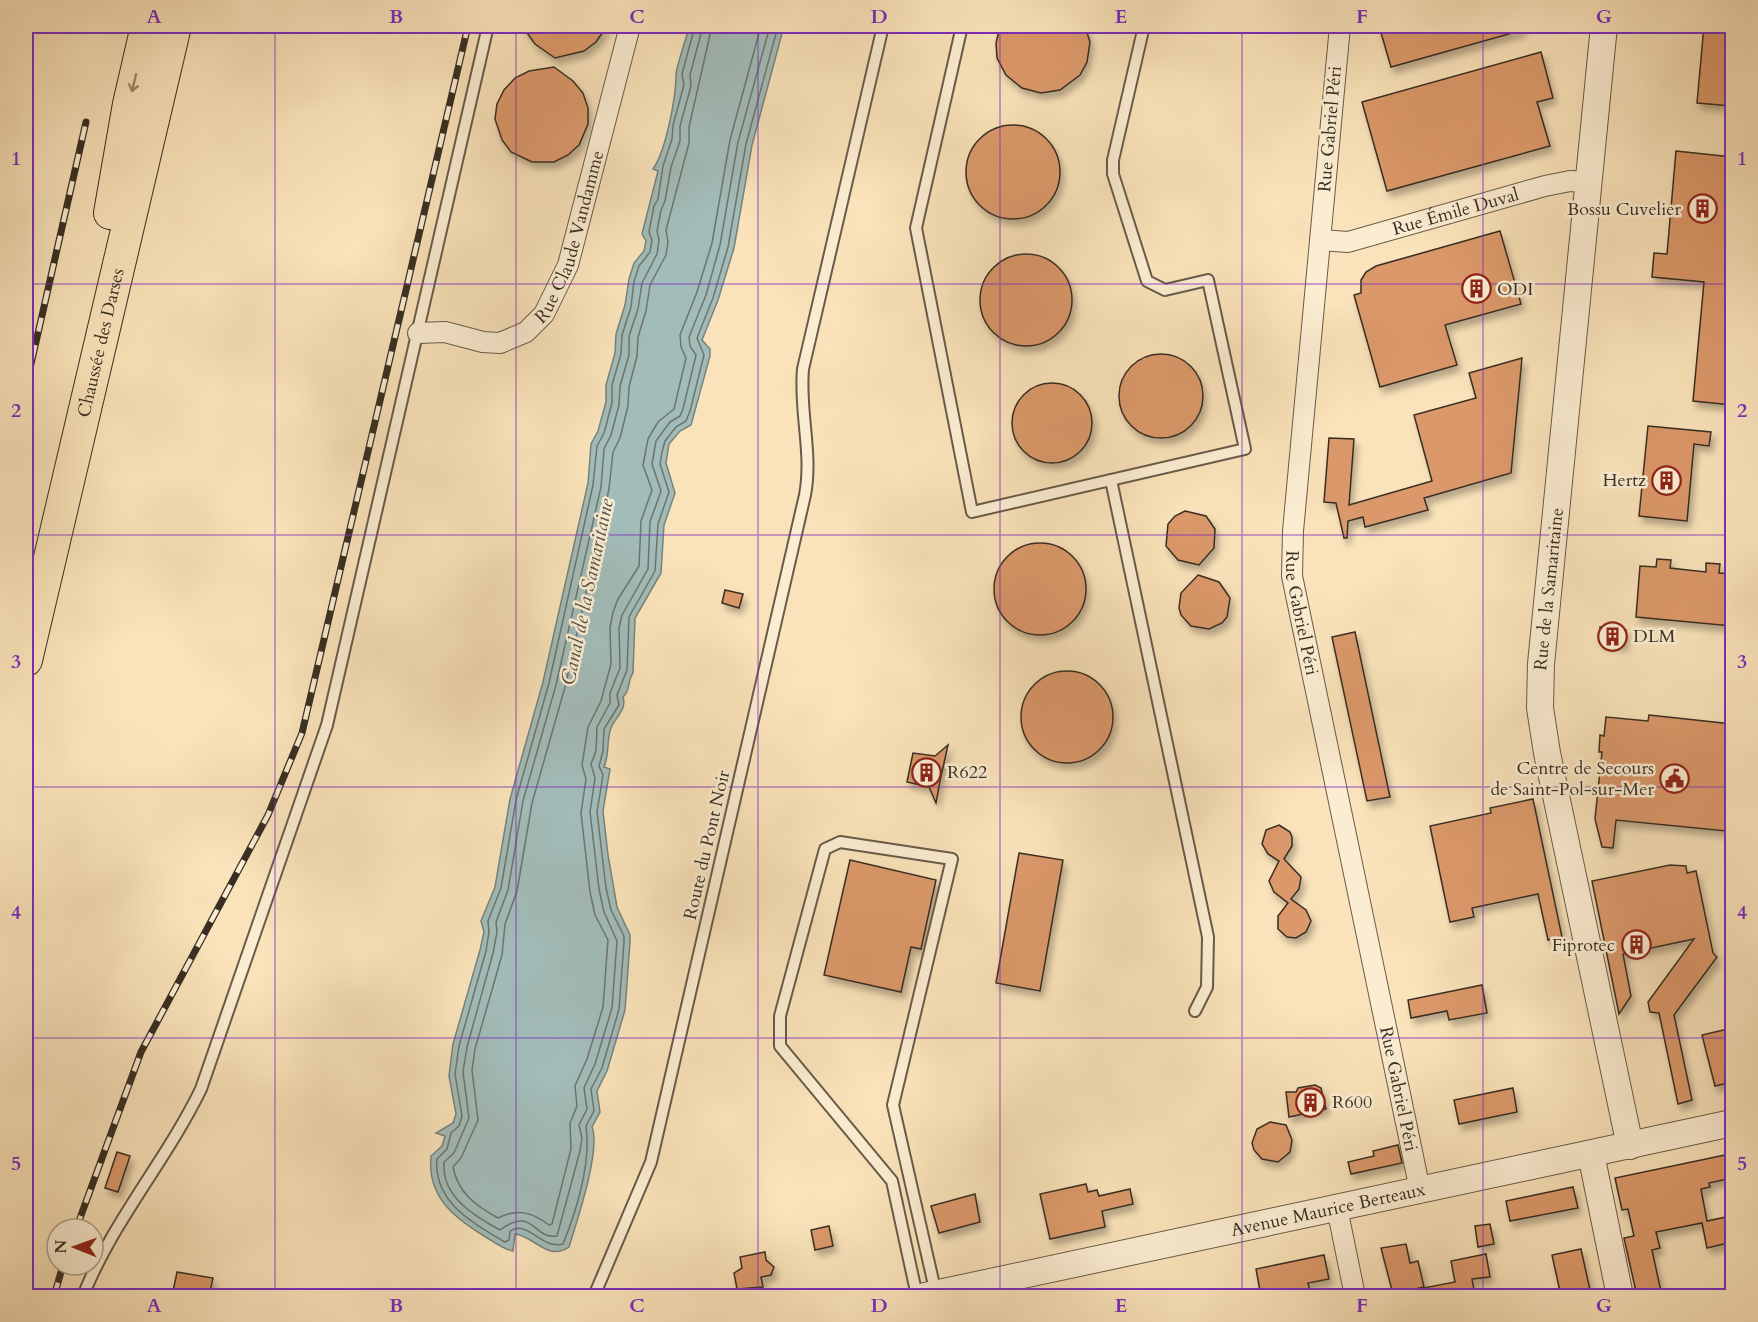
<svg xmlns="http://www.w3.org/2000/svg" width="1758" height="1322" font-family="Cardo,serif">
<defs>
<filter id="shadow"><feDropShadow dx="3.5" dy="6" stdDeviation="3" flood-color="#0004"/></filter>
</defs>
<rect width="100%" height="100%" fill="#fae3ba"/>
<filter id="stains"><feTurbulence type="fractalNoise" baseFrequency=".00333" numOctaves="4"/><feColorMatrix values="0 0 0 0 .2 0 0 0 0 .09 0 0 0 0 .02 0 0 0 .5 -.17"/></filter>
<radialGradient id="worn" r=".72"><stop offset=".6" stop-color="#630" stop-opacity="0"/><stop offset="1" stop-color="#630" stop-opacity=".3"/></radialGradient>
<path fill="#a2bcb9" stroke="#77837d" stroke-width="1.5" d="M 690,26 L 784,26 L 752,145 L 734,248 L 718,300 L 702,340 L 710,349 L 710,356 L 691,425 L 680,431 L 669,444 L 666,463 L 675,493 L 664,525 L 661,573 L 635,618 L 633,673 C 627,681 631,690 623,697 C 627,710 616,716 611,728 C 606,741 610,753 604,767 L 610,769 L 603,811 L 608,855 L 617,907 L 630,935 L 630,942 L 625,1010 L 607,1071 L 597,1091 L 600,1112 L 592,1127 C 601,1150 577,1221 569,1247 C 548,1262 534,1236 515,1234 L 513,1251 C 502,1249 493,1241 484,1236 C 453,1217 427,1196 431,1156 L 442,1146 L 445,1136 L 436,1133 L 453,1123 L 456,1114 L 449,1076 L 453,1044 L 480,950 L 484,932 L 481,921 L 495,887 L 510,799 L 543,682 L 588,483 L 591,444 L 598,431 L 606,402 L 606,385 L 615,353 L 616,334 L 625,305 L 629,279 L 634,263 L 644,251 L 646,241 L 642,234 L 658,171 L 653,169 C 666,151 676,97 676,75 C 676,69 687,34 690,26 Z"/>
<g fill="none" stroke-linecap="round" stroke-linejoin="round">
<g stroke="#6c756e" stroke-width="1.5">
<path d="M 695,26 L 682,74 L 684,85 L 673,125 L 672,139 L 663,166 L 658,199 L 654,206 L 649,232 L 652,240 L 650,252 L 639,266 L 634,281 L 631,307 L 622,335 L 621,354 L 612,385 L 612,403 L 604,433 L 597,446 L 593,485 L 549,683 L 516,800 L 501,888 L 488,921 L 489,932 L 486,951 L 459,1046 L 455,1074 L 462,1116 L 459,1126 L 451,1133 L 447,1149 L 437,1159 C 433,1201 473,1224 505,1242 L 509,1240 L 510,1231 C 528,1219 541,1250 563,1244 C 577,1209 591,1162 586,1126 L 594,1111 L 591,1089 L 602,1068 L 619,1009 L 624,942 L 624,936 L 611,910 L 606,888 L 597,812 L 603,775 L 599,766 L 603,751 L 604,729 L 619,705 L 617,695 L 627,670 L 629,617 L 655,571 L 658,524 L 669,492 L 660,464 L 662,452 L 665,441 L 676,427 L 686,421 L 690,411 L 704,355 L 697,338 L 713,298 L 728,247 L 746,144 L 778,26"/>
<path d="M 703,26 L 690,75 L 691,86 L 680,126 L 680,141 L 671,167 L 665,201 L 661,210 L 657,231 L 659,240 L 657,254 L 642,283 L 638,309 L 629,336 L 629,355 L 620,386 L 619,405 L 611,435 L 604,449 L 601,487 L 556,685 L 523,801 L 508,890 L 496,922 L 497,932 L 493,953 L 467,1047 L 463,1072 L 469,1118 L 454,1153 L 444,1162 C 441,1196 474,1216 500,1230 C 534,1205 533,1240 557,1236 L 580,1151 L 582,1138 L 579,1125 L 587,1109 L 584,1088 L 595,1064 L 612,1008 L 617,941 L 604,912 L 599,889 L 590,812 L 595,778 L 591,764 L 596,751 L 597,727 L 610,703 L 610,693 L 620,668 L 619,628 L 622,615 L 648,569 L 650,522 L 661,491 L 652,464 L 656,441 L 670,422 L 680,416 L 683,409 L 696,355 L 690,346 L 689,337 L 706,295 L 720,245 L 738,142 L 770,26"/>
<path d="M 712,26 L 689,127 L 689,143 L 666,230 L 668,242 L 666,255 L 650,285 L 646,311 L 638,337 L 637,356 L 629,387 L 628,406 L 620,438 L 613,452 L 609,489 L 565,687 L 532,803 L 517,891 L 505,924 L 502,955 L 475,1049 L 472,1070 L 478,1120 L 461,1158 L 453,1167 C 458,1193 476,1206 498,1218 C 517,1208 532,1212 549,1225 L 552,1224 L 571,1149 L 570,1123 L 577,1106 L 575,1086 L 587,1059 L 603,1007 L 608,940 L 595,915 L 590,892 L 581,813 L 586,779 L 582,765 L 588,727 L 601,701 L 611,664 L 610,628 L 613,612 L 618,599 L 639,566 L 641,521 L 652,490 L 643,465 L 648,439 L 658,422 L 674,409 L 686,358 L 681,347 L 680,335 L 697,292 L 712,243 L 730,140 L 761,26"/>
</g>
</g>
<g fill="#db986a" stroke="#372e23" stroke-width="1.5" filter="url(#shadow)">
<path d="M 522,26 L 607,26 L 596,42 L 584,51 L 555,58 L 535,44 Z"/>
<path d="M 1000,26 L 1085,26 L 1090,42 L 1087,62 L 1080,75 L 1060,90 L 1041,93 L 1022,88 L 1006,75 L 997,58 L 996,43 Z"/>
<path d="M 1379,26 L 1522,26 L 1523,30 L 1391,67 Z"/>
<path d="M 1704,26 L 1732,26 L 1732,106 L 1697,103 Z"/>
<path d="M 1541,52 L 1553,98 L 1537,102 L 1550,146 L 1387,191 L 1362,102 Z"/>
<path d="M 554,67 L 573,81 L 583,93 L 588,108 L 588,124 L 579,145 L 568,155 L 554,162 L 532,162 L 511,152 L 502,140 L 495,119 L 497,104 L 504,90 L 515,78 L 529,71 Z"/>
<circle cx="1013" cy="172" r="47"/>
<path d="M 1676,151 L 1732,157 L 1732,405 L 1693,401 L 1704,282 L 1652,277 L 1654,253 L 1667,254 Z"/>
<path d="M 1500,231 L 1521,304 L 1445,325 L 1457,365 L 1380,387 L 1354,295 L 1361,293 L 1361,280 L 1366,272 L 1376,266 Z"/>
<circle cx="1026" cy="300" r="46"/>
<circle cx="1161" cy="396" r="42"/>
<path d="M 1522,358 L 1511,473 L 1424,498 L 1428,510 L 1365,527 L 1363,517 L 1348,521 L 1347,538 L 1344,538 L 1336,503 L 1324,502 L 1329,438 L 1354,439 L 1349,505 L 1432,481 L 1414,415 L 1476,398 L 1469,373 Z"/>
<circle cx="1052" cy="423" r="40"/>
<path d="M 1648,426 L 1711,432 L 1709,446 L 1694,444 L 1687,521 L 1639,516 Z"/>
<path d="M 1185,511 L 1206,516 L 1215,529 L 1214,548 L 1199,565 L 1178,560 L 1166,546 L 1168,524 L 1175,516 Z"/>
<circle cx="1040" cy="589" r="46"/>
<path d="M 1657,559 L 1671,560 L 1670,568 L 1706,572 L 1706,563 L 1720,564 L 1719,573 L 1732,574 L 1732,626 L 1636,617 L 1640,566 L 1656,567 Z"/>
<path d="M 1198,575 L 1219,582 L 1230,598 L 1227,617 L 1222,623 L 1209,629 L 1191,626 L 1181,615 L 1179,608 L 1181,593 Z"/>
<path d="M 725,590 L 743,594 L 739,608 L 722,603 Z"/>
<path d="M 1600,627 L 1626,630 L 1624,645 L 1599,642 Z"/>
<path d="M 1355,632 L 1390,797 L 1367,801 L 1332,637 Z"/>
<circle cx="1067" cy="717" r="46"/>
<path d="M 1649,715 L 1732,724 L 1732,791 L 1730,791 L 1726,831 L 1616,820 L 1613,848 L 1602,847 L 1595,819 L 1602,752 L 1599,752 L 1600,735 L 1604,736 L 1606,717 L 1648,721 Z"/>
<path d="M 948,745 L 940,781 L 936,803 L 929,787 L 907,782 L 913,753 L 935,756 Z"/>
<path d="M 1533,799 L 1562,937 L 1548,940 L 1538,894 L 1472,908 L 1474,917 L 1450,922 L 1430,826 L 1491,813 L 1490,808 Z"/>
<path d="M 1279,825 L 1290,832 L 1292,837 L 1292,846 L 1284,859 L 1301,877 L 1299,889 L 1291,899 L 1306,910 L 1311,921 L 1306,932 L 1296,938 L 1287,937 L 1278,929 L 1278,916 L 1288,903 L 1274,892 L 1269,881 L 1279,861 L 1268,854 L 1262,844 L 1266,830 Z"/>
<path d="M 1019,853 L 1063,860 L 1040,991 L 996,983 Z"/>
<path d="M 850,860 L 936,880 L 921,949 L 911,947 L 901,992 L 824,975 Z"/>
<path d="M 1670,865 L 1686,866 L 1687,873 L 1696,871 L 1713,953 L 1717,957 L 1674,1015 L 1692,1100 L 1678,1104 L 1659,1013 L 1650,1012 L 1648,1002 L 1694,939 L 1623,954 L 1631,996 L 1619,1014 L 1592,881 Z"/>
<path d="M 1482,985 L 1487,1013 L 1449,1020 L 1447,1011 L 1411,1018 L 1408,1000 Z"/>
<path d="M 1732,1028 L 1732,1082 L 1715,1086 L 1702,1035 Z"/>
<path d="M 1315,1085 L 1321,1088 L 1326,1109 L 1289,1117 L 1286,1092 L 1296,1092 L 1298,1088 Z"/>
<path d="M 1513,1088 L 1517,1112 L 1459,1124 L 1454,1100 Z"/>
<path d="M 1270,1122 L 1286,1125 L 1292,1140 L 1290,1152 L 1278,1162 L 1262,1159 L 1254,1150 L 1252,1143 L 1257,1129 Z"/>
<path d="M 1398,1145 L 1402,1163 L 1351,1174 L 1348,1162 L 1374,1156 L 1373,1151 Z"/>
<path d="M 117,1152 L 130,1156 L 118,1192 L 105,1188 Z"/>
<path d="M 1730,1154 L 1732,1178 L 1709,1183 L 1710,1187 L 1701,1189 L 1707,1221 L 1726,1217 L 1732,1242 L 1707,1248 L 1702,1223 L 1656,1232 L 1660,1248 L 1652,1250 L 1662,1296 L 1637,1296 L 1624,1238 L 1634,1236 L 1628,1209 L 1622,1210 L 1615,1178 Z"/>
<path d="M 1086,1184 L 1088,1192 L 1097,1190 L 1099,1196 L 1130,1189 L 1133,1204 L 1102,1211 L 1105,1227 L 1050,1239 L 1040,1194 Z"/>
<path d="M 1573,1187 L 1578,1208 L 1510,1221 L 1506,1201 Z"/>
<path d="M 975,1194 L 980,1222 L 939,1233 L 931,1206 Z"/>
<path d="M 1490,1224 L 1494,1244 L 1478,1247 L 1475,1226 Z"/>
<path d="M 829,1226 L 833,1246 L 815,1250 L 811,1230 Z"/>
<path d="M 1406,1244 L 1410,1263 L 1418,1261 L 1424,1287 L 1393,1294 L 1381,1248 Z"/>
<path d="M 1581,1249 L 1590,1290 L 1587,1291 L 1588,1296 L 1561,1296 L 1552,1255 Z"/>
<path d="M 765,1252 L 766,1260 L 774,1267 L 771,1275 L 761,1277 L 763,1287 L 737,1289 L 734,1273 L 742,1268 L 740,1257 Z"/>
<path d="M 1486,1254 L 1490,1277 L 1472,1279 L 1475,1296 L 1414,1296 L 1413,1290 L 1455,1282 L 1451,1261 Z"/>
<path d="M 1324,1255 L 1329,1279 L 1308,1283 L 1311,1296 L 1261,1296 L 1256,1269 Z"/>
<path d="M 177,1272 L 213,1278 L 209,1296 L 172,1296 Z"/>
</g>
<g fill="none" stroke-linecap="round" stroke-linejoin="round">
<defs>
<g id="service">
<path d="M 962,26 L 916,228 L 972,512 L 1245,449 L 1208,280 L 1165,290 L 1147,281 L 1113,174 L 1113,160 L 1144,26"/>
<path d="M 1111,480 L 1208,937 L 1207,987 L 1195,1011"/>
<path d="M 83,1296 C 112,1222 166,1161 201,1089 L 327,725 L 488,26"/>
<path d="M 594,1296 L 651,1162 L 805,495 C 813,453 799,411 803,369 L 883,26"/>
<path d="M 917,1296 L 892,1181 L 780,1046 L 780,1016 L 825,849 L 840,842 L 952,859 L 893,1105 L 936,1294"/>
</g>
<g id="minor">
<path id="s1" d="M 1340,26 L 1293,531 L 1292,576 L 1420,1190"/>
<path id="s2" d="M 1320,240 L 1348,242 L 1545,186 L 1570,181 L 1589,182"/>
<path id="s3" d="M 418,333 L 445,332 L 483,342 L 500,343 L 526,332 L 544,314 L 568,265 L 630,26"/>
<path d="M 1337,1208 L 1355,1296"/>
</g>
<g id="tertiary">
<path d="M 1604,26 L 1541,664 L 1540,708 L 1547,753 L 1630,1146"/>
<path d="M 1591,1154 L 1620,1296"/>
<path id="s4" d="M 925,1296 L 1732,1123"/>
</g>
<g id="primary">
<path d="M 110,213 L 129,104 L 147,26"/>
<path id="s5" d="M 26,660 L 175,26"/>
</g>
</defs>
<use href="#service" stroke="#685b49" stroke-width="14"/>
<use href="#minor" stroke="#685b49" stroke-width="22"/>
<use href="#tertiary" stroke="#685b49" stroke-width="28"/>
<use href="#primary" stroke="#372e23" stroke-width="34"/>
<use href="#service" stroke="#fcedd2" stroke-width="10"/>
<use href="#minor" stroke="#fcedd2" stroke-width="20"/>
<use href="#tertiary" stroke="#fcedd2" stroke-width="26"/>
<use href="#primary" stroke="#fae3ba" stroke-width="32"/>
<defs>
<g id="rail">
<path d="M 26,244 L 26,345"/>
<path d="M 26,386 L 86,122"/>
<path d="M 76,1229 L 141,1052 L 268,815 L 302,733 L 468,26"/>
<path d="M 54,1296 L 63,1265"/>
</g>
</defs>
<use href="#rail" stroke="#372e23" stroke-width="7"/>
<use href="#rail" stroke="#fcedd2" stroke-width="4.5" stroke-dasharray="14" stroke-linecap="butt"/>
</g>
<defs><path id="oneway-shaft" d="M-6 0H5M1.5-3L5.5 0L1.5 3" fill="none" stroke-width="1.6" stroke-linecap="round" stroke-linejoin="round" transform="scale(1.5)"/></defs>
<use stroke="#98886e" href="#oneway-shaft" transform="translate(134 83) rotate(103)"/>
<path fill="none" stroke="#7b2cbf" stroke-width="1.5" stroke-opacity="0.55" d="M 275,26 L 275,1296M 516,26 L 516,1296M 758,26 L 758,1296M 1000,26 L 1000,1296M 1242,26 L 1242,1296M 1483,26 L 1483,1296M 26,284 L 1732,284M 26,535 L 1732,535M 26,787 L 1732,787M 26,1038 L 1732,1038"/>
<defs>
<symbol id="building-ring" viewBox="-11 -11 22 22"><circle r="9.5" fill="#fcedd2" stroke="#8f2418" stroke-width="1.5"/><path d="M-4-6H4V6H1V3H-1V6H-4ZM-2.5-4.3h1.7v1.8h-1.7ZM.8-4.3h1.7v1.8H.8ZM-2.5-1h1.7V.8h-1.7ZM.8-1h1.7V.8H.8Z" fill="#8f2418"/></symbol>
<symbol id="civic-ring" viewBox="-11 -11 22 22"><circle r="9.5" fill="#fcedd2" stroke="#8f2418" stroke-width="1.5"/><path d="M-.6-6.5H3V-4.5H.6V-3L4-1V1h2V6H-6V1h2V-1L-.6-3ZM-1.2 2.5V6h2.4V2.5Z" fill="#8f2418"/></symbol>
</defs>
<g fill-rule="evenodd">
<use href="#building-ring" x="1686" y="192" width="33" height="33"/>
<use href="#building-ring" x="1460" y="272" width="33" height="33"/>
<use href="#building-ring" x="1650" y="464" width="33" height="33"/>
<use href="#building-ring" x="1596" y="620" width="33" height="33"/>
<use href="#building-ring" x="910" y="756" width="33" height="33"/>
<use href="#civic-ring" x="1658" y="762" width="33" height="33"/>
<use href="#building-ring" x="1620" y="928" width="33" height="33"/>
<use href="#building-ring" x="1294" y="1086" width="33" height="33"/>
</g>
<g text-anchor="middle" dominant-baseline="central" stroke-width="5" stroke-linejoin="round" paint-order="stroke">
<g font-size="18" fill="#372e23" stroke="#fcedd2">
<text transform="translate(1330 129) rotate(-85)">Rue Gabriel Péri</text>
<text stroke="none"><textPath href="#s2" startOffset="140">Rue Émile Duval</textPath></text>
<text stroke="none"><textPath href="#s3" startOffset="219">Rue Claude Vandamme</textPath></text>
<text stroke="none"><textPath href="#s5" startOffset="326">Chaussée des Darses</textPath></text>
<text transform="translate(1549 589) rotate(-84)">Rue de la Samaritaine</text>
<text stroke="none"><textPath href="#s1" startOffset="590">Rue Gabriel Péri</textPath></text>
<text transform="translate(707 845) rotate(-77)">Route du Pont Noir</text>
<text stroke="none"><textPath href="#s1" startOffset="1076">Rue Gabriel Péri</textPath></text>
<text stroke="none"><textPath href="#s4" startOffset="412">Avenue Maurice Berteaux</textPath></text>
</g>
<g font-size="18" fill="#372e23" stroke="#fcedd2" text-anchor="end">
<text x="1681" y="209">Bossu Cuvelier</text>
<text x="1497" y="289" text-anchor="start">ODI</text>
<text x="1646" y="480">Hertz</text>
<text x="1633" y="636" text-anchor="start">DLM</text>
<text x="1654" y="768">Centre de Secours<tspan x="1654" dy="21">de Saint-Pol-sur-Mer</tspan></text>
<text x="947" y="772" text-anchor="start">R622</text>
<text x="1615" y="945">Fiprotec</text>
<text x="1332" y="1102" text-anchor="start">R600</text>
</g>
<g font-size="20" font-style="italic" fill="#525248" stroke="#fcedd2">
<text transform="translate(587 592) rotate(-78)">Canal de la Samaritaine</text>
</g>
</g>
<rect width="1758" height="1322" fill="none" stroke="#fae3ba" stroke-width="66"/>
<g transform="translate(75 1247) rotate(271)"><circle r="28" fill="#fcedd2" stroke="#ada18c" stroke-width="1.5"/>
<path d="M0-4.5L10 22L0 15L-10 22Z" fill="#8f2418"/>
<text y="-9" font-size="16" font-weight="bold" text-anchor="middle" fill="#372e23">N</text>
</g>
<rect x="33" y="33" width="1692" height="1256" fill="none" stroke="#7b2cbf" stroke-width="2"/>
<g font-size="20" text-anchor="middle" font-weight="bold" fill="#7b2cbf">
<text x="154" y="23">A</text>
<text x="396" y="23">B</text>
<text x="637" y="23">C</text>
<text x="879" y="23">D</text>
<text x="1121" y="23">E</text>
<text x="1362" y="23">F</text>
<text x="1604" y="23">G</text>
<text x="16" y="165">1</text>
<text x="1742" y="165">1</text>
<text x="16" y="417">2</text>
<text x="1742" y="417">2</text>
<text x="16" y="668">3</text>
<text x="1742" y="668">3</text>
<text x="16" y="919">4</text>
<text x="1742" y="919">4</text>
<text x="16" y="1170">5</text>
<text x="1742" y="1170">5</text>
<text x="154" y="1312">A</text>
<text x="396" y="1312">B</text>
<text x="637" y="1312">C</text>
<text x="879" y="1312">D</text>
<text x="1121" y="1312">E</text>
<text x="1362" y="1312">F</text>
<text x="1604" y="1312">G</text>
</g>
<rect width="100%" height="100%" filter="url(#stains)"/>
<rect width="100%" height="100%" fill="url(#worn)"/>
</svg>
